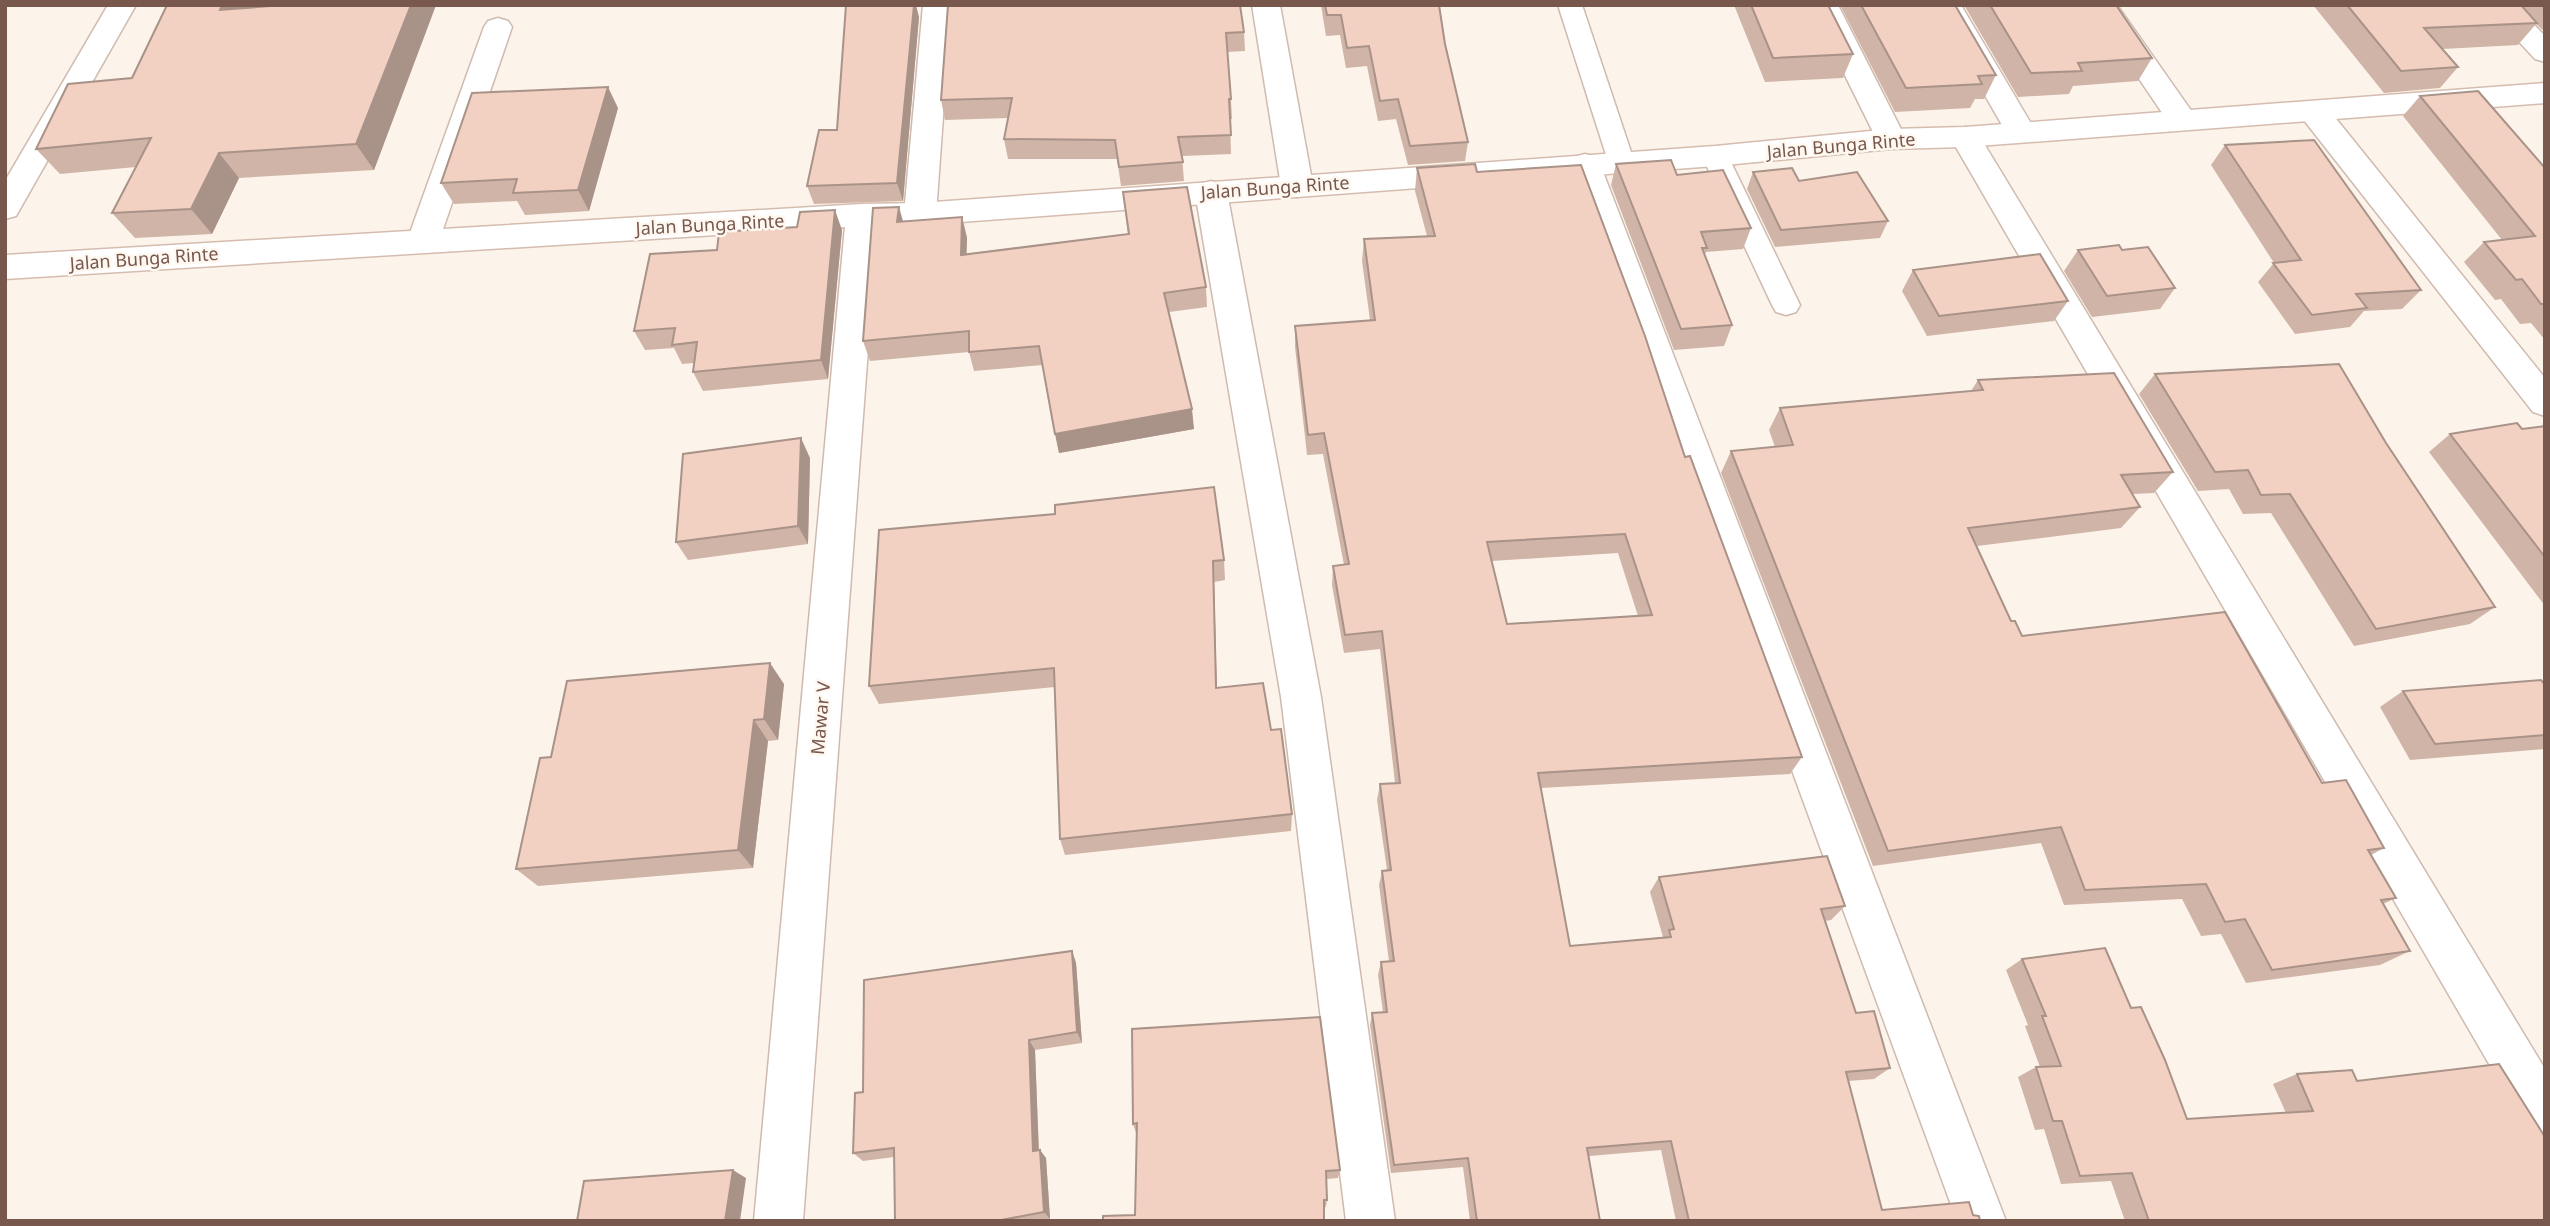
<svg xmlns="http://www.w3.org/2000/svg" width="2550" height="1226" font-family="'Noto Sans',sans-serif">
<rect width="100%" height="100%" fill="#fcf4ea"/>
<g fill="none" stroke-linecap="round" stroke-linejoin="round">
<defs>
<g id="lane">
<path d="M 1558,5 L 1582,5 L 1634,161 L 1630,167 L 1621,170 L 1612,167 L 1608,161 Z"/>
<path d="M 1715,147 L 1724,150 L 1728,156 L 1800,305 L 1796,312 L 1786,315 L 1776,312 L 1772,305 L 1702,156 L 1706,150 Z"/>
</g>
<g id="street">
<path d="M 108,5 L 136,5 L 16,216 L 5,219 L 5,181 Z"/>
<path d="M 923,5 L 951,5 L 936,214 L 931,222 L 920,225 L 909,222 L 904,214 Z"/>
<path d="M 1252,5 L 1280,5 L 1313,186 L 1308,194 L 1297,197 L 1286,194 L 1281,186 Z"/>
<path d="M 1810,5 L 1838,5 L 1906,139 L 1902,146 L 1891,149 L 1880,146 Z"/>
<path d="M 1933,5 L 1961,5 L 2036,132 L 2032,139 L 2021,142 L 2010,139 Z"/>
<path d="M 2089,5 L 2117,5 L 2197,119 L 2193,126 L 2182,129 L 2171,126 Z"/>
<path d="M 2485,5 L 2515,5 L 2545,36 L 2545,62 L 2535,59 Z"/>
<path d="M 498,18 L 508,21 L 512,27 L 439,241 L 434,249 L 423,252 L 412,249 L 407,241 L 484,27 L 488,21 Z"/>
<path d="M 2314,102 L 2325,105 L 2545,378 L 2545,416 L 2533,412 L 2303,119 L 2299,112 L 2303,105 Z"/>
<path d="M 1965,127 L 1976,130 L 1980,137 L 2545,1069 L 2545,1137 L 2528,1131 L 1950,137 L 1954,130 Z"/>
<path d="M 1585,154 L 1596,157 L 1600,164 L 2006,1221 L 1957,1221 L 1570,164 L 1574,157 Z"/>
<path d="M 1211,181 L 1222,184 L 1227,192 L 1321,697 L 1395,1221 L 1346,1221 L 1281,697 L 1195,192 L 1200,184 Z"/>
<path d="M 862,204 L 873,207 L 878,215 L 803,1221 L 754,1221 L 846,215 L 851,207 Z"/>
</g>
<path id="secondary" d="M 2545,83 L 2545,103 L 1965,147 L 1891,149 L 1715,166 L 920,225 L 862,226 L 5,279 L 5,255 L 862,204 L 920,203 L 1715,146 L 1891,129 L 1965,127 Z"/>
</defs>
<use href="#lane" stroke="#cfbaaf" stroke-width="3"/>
<use href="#street" stroke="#cfbaaf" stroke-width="3"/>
<use href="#secondary" stroke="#d5bcaf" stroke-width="3"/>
<use href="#lane" fill="#fff" fill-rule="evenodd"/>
<use href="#street" fill="#fff" fill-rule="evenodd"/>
<use href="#secondary" fill="#fff" fill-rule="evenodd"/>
</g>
<g fill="#d0b4a7" fill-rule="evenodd">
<path d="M 167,5 L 243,5 L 245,8 L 284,5 L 436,5 L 374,170 L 239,178 L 212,234 L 135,238 L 112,213 L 136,167 L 60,174 L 36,149 L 132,78 Z"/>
<path d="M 948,5 L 1244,32 L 1245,51 L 1227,52 L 1231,99 L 1232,119 L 1230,119 L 1231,154 L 1182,156 L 1184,181 L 1121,186 L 1117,159 L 1008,159 L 1004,139 L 1008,118 L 945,120 L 941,100 Z"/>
<path d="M 1321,5 L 1439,5 L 1445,44 L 1468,142 L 1465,161 L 1408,165 L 1396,119 L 1378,121 L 1367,66 L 1346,68 L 1340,35 L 1326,36 Z"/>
<path d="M 1734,5 L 1828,5 L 1853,54 L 1843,78 L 1765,82 Z"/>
<path d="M 1840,5 L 1955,5 L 1996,75 L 1984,99 L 1975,99 L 1970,108 L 1895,112 Z"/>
<path d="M 1964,5 L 2116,5 L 2152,58 L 2138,81 L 2073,86 L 2069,94 L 2018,97 Z"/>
<path d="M 2313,5 L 2545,5 L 2545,32 L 2536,24 L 2518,45 L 2442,49 L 2458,67 L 2440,88 L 2384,93 Z"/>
<path d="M 919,17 L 903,201 L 814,204 L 807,186 L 837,130 Z"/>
<path d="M 2420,96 L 2545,168 L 2545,340 L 2531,323 L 2520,324 L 2501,299 L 2495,300 L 2464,262 L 2484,242 L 2502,240 L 2403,116 Z"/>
<path d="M 618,108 L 589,211 L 525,215 L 517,201 L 454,204 L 441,183 Z"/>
<path d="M 2225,145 L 2421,290 L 2402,309 L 2364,311 L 2350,327 L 2295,334 L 2258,282 L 2274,263 L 2211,165 Z"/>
<path d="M 1616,164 L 1677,175 L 1751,228 L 1743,249 L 1706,252 L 1705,255 L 1732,325 L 1724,346 L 1674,350 L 1611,185 Z"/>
<path d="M 1417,168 L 1477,172 L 1685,457 L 1802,757 L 1790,774 L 1541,788 L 1570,946 L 1663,937 L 1650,892 L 1659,877 L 1845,906 L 1831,920 L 1825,921 L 1856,1013 L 1890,1068 L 1874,1079 L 1848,1081 L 1882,1210 L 1973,1215 L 1980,1221 L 1676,1221 L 1661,1150 L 1589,1156 L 1600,1221 L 1470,1221 L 1463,1167 L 1391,1173 L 1370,1025 L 1372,1013 L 1383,1012 L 1378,975 L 1381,962 L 1389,961 L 1379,885 L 1382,871 L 1387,870 L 1377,800 L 1380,784 L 1395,783 L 1380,649 L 1344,653 L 1332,585 L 1333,566 L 1344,565 L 1323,454 L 1307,455 L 1295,347 L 1295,326 L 1370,320 L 1362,261 L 1364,239 L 1427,236 L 1415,191 ZM 1618,553 L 1638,616 L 1507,624 L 1492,561 Z"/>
<path d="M 1753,172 L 1799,181 L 1888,221 L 1880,238 L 1775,247 L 1747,189 Z"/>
<path d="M 1123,192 L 1206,287 L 1207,307 L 1169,312 L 1194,429 L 1059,453 L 1043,365 L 974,371 L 969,352 L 870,361 L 863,341 L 904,222 L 962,217 L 967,238 L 966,254 L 1128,234 Z"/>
<path d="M 842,230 L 828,379 L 703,391 L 693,372 L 694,363 L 682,364 L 674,348 L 645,350 L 634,331 L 717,250 Z"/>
<path d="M 2078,250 L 2122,250 L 2175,288 L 2160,309 L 2092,317 L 2064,271 Z"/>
<path d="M 1913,270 L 2068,301 L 2054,321 L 1927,336 L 1902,291 Z"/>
<path d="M 2155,374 L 2386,443 L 2495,607 L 2470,624 L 2354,646 L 2271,513 L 2243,514 L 2229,489 L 2198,491 L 2139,394 Z"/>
<path d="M 1978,380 L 2173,472 L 2154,493 L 2133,494 L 2140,507 L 2121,528 L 1977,546 L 2011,621 L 2022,636 L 2322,783 L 2384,848 L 2371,855 L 2396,898 L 2383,904 L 2410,951 L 2380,965 L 2246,983 L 2221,934 L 2201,936 L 2182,899 L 2064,905 L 2041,843 L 1873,866 L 1721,473 L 1731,451 L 1775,447 L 1769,430 L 1780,408 L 1971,391 Z"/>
<path d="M 2545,426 L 2545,606 L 2429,452 L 2450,434 L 2522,429 Z"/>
<path d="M 810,458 L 808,544 L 688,560 L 676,542 Z"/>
<path d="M 879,530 L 1224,560 L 1225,580 L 1214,582 L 1217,688 L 1271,730 L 1292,814 L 1291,831 L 1065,855 L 1060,839 L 1055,687 L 879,704 L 869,686 Z"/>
<path d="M 784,684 L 778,740 L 768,741 L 753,868 L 538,886 L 516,869 L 551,757 Z"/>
<path d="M 2545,685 L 2545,749 L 2410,760 L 2380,707 L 2403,691 Z"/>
<path d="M 1072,951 L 1076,963 L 1082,1043 L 1035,1050 L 1039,1150 L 1046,1158 L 1050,1219 L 1039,1221 L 895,1221 L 894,1157 L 863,1161 L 853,1153 L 863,1092 Z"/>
<path d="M 2022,959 L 2131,1008 L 2187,1119 L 2286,1113 L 2273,1084 L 2297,1074 L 2357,1081 L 2545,1221 L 2125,1221 L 2111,1181 L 2061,1184 L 2044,1129 L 2035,1130 L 2018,1077 L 2036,1067 L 2040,1067 L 2025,1026 L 2028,1025 L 2006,970 Z"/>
<path d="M 1132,1029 L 1340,1170 L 1338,1178 L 1326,1179 L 1327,1200 L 1326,1207 L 1136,1133 L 1133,1124 Z"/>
</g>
<g fill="#a99288">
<path d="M 222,5 L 243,5 L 248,13 L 220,10 Z"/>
<path d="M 411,5 L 436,5 L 374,170 L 356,144 Z"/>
<path d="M 914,5 L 916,5 L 919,17 L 903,201 L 897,183 Z"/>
<path d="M 608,87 L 618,108 L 589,211 L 578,190 Z"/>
<path d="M 219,153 L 239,178 L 212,234 L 191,209 Z"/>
<path d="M 899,207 L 905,228 L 897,222 Z"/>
<path d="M 835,210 L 842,230 L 828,379 L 821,360 Z"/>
<path d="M 962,217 L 967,238 L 966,275 L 961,255 Z"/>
<path d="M 1192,409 L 1194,429 L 1059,453 L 1055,434 Z"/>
<path d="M 801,438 L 810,458 L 808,544 L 798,526 Z"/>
<path d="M 1213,561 L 1214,582 L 1217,707 L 1216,688 Z"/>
<path d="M 770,663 L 784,684 L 778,740 L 764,719 Z"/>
<path d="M 754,720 L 768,741 L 753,868 L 738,850 Z"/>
<path d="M 1072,951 L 1076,963 L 1082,1043 L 1077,1032 Z"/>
<path d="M 1029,1040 L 1035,1050 L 1039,1159 L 1033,1151 Z"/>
<path d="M 1040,1150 L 1046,1158 L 1050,1219 L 1044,1212 Z"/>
<path d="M 733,1170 L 746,1178 L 740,1221 L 725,1221 Z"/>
</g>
<g fill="#f2d1c2" stroke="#a99288" stroke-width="2" fill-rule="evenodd">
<path d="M 167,5 L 222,5 L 220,10 L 284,5 L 411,5 L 356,144 L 219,153 L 191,209 L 112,213 L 151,138 L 36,149 L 68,84 L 132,78 Z"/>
<path d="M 846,5 L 914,5 L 897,183 L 807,186 L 819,130 L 837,130 Z"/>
<path d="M 948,5 L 1240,5 L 1244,32 L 1226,33 L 1231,99 L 1229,99 L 1231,135 L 1178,137 L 1183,162 L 1119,167 L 1115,140 L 1004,139 L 1012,98 L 941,100 Z"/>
<path d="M 1325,5 L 1439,5 L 1445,44 L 1468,142 L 1410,146 L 1398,99 L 1380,101 L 1369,46 L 1347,48 L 1341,15 L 1327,15 Z"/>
<path d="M 1751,5 L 1828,5 L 1853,54 L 1773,58 Z"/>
<path d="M 1861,5 L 1955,5 L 1996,75 L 1978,76 L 1982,84 L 1906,88 Z"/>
<path d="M 1990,5 L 2116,5 L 2152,58 L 2078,63 L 2082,71 L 2031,73 Z"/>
<path d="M 2347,5 L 2521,5 L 2537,23 L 2424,28 L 2458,67 L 2401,71 Z"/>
<path d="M 608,87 L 578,190 L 513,193 L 517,179 L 441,183 L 472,93 Z"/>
<path d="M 2478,91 L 2545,168 L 2545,304 L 2541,304 L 2522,279 L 2516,280 L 2484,242 L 2535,236 L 2420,96 Z"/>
<path d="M 2314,140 L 2421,290 L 2356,294 L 2367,308 L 2312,315 L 2273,263 L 2301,260 L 2225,145 Z"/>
<path d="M 1671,160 L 1677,175 L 1723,170 L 1751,228 L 1701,232 L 1707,248 L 1702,248 L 1732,325 L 1681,329 L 1616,164 Z"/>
<path d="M 1475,164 L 1477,172 L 1581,165 L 1645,336 L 1685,457 L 1690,456 L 1802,757 L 1538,773 L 1570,946 L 1671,937 L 1669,930 L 1674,929 L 1659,877 L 1827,856 L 1845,906 L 1821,909 L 1856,1013 L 1874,1011 L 1890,1068 L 1846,1072 L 1882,1210 L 1969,1202 L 1973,1215 L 1979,1216 L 1980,1221 L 1689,1221 L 1671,1141 L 1587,1148 L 1600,1221 L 1477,1221 L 1468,1158 L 1394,1165 L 1372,1013 L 1387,1012 L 1381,962 L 1394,961 L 1382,871 L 1391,870 L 1380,784 L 1400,783 L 1382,631 L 1345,635 L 1333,566 L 1349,564 L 1324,433 L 1308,435 L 1295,326 L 1375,320 L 1364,239 L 1435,236 L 1417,168 ZM 1625,534 L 1652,615 L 1507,624 L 1487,542 Z"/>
<path d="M 1792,168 L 1799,181 L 1857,172 L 1888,221 L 1781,230 L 1753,172 Z"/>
<path d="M 1187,187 L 1206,287 L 1164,293 L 1192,409 L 1055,434 L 1039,346 L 969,352 L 969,331 L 863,341 L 873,208 L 899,207 L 897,222 L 962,217 L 961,255 L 1129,234 L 1123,192 Z"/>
<path d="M 835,210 L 821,360 L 693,372 L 697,342 L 672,345 L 675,328 L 634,331 L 650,254 L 717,250 L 719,232 L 797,227 L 800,212 Z"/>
<path d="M 2119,245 L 2122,250 L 2148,247 L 2175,288 L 2107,296 L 2078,250 Z"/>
<path d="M 2040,254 L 2068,301 L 1939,316 L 1913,270 Z"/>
<path d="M 2339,364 L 2386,443 L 2495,607 L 2376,629 L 2290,494 L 2261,495 L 2248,470 L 2215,472 L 2155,374 Z"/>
<path d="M 2114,373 L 2173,472 L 2121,475 L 2140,507 L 1968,528 L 2011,621 L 2015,621 L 2022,636 L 2225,612 L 2322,783 L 2346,780 L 2384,848 L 2368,850 L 2396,898 L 2381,900 L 2410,951 L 2272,970 L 2245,919 L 2225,922 L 2206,884 L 2085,890 L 2061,827 L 1888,851 L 1731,451 L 1793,445 L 1780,408 L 1983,390 L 1978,380 Z"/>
<path d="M 2517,423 L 2522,429 L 2545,426 L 2545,557 L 2450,434 Z"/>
<path d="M 801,438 L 798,526 L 676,542 L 683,454 Z"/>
<path d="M 1214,487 L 1224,560 L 1213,561 L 1216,688 L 1263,683 L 1271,730 L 1281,729 L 1292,814 L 1060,839 L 1054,668 L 869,686 L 879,530 L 1055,514 L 1055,505 Z"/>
<path d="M 770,663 L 764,719 L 754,720 L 738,850 L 516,869 L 540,758 L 551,757 L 567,681 Z"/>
<path d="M 2541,680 L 2545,685 L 2545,735 L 2435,744 L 2403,691 Z"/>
<path d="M 2105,948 L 2131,1008 L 2141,1007 L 2165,1060 L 2187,1119 L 2313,1111 L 2297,1074 L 2352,1070 L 2357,1081 L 2499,1064 L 2545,1137 L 2545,1221 L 2149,1221 L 2132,1173 L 2080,1176 L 2062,1121 L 2053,1121 L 2036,1067 L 2061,1066 L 2042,1016 L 2046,1016 L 2022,959 Z"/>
<path d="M 1072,951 L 1077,1032 L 1029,1040 L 1033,1151 L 1040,1150 L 1044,1212 L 996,1221 L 895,1221 L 894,1148 L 853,1153 L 855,1093 L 863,1092 L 864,980 Z"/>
<path d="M 1320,1017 L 1340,1170 L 1326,1171 L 1327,1200 L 1324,1200 L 1324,1221 L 1103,1221 L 1103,1216 L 1135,1215 L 1137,1123 L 1133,1124 L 1132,1029 Z"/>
<path d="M 733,1170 L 725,1221 L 577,1221 L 584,1181 Z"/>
</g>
<g text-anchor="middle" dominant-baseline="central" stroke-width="5" stroke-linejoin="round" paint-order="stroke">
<g font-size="18" fill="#78584d" stroke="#fff8f1">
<text transform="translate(1841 145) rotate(-5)">Jalan Bunga Rinte</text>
<text transform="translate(1275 187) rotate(-4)">Jalan Bunga Rinte</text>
<text transform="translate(710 224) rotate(-3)">Jalan Bunga Rinte</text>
<text transform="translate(144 258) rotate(-4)">Jalan Bunga Rinte</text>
<text transform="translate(820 718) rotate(-85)">Mawar V</text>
</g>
</g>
<rect width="2550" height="1226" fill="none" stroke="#78584d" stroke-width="14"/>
</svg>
